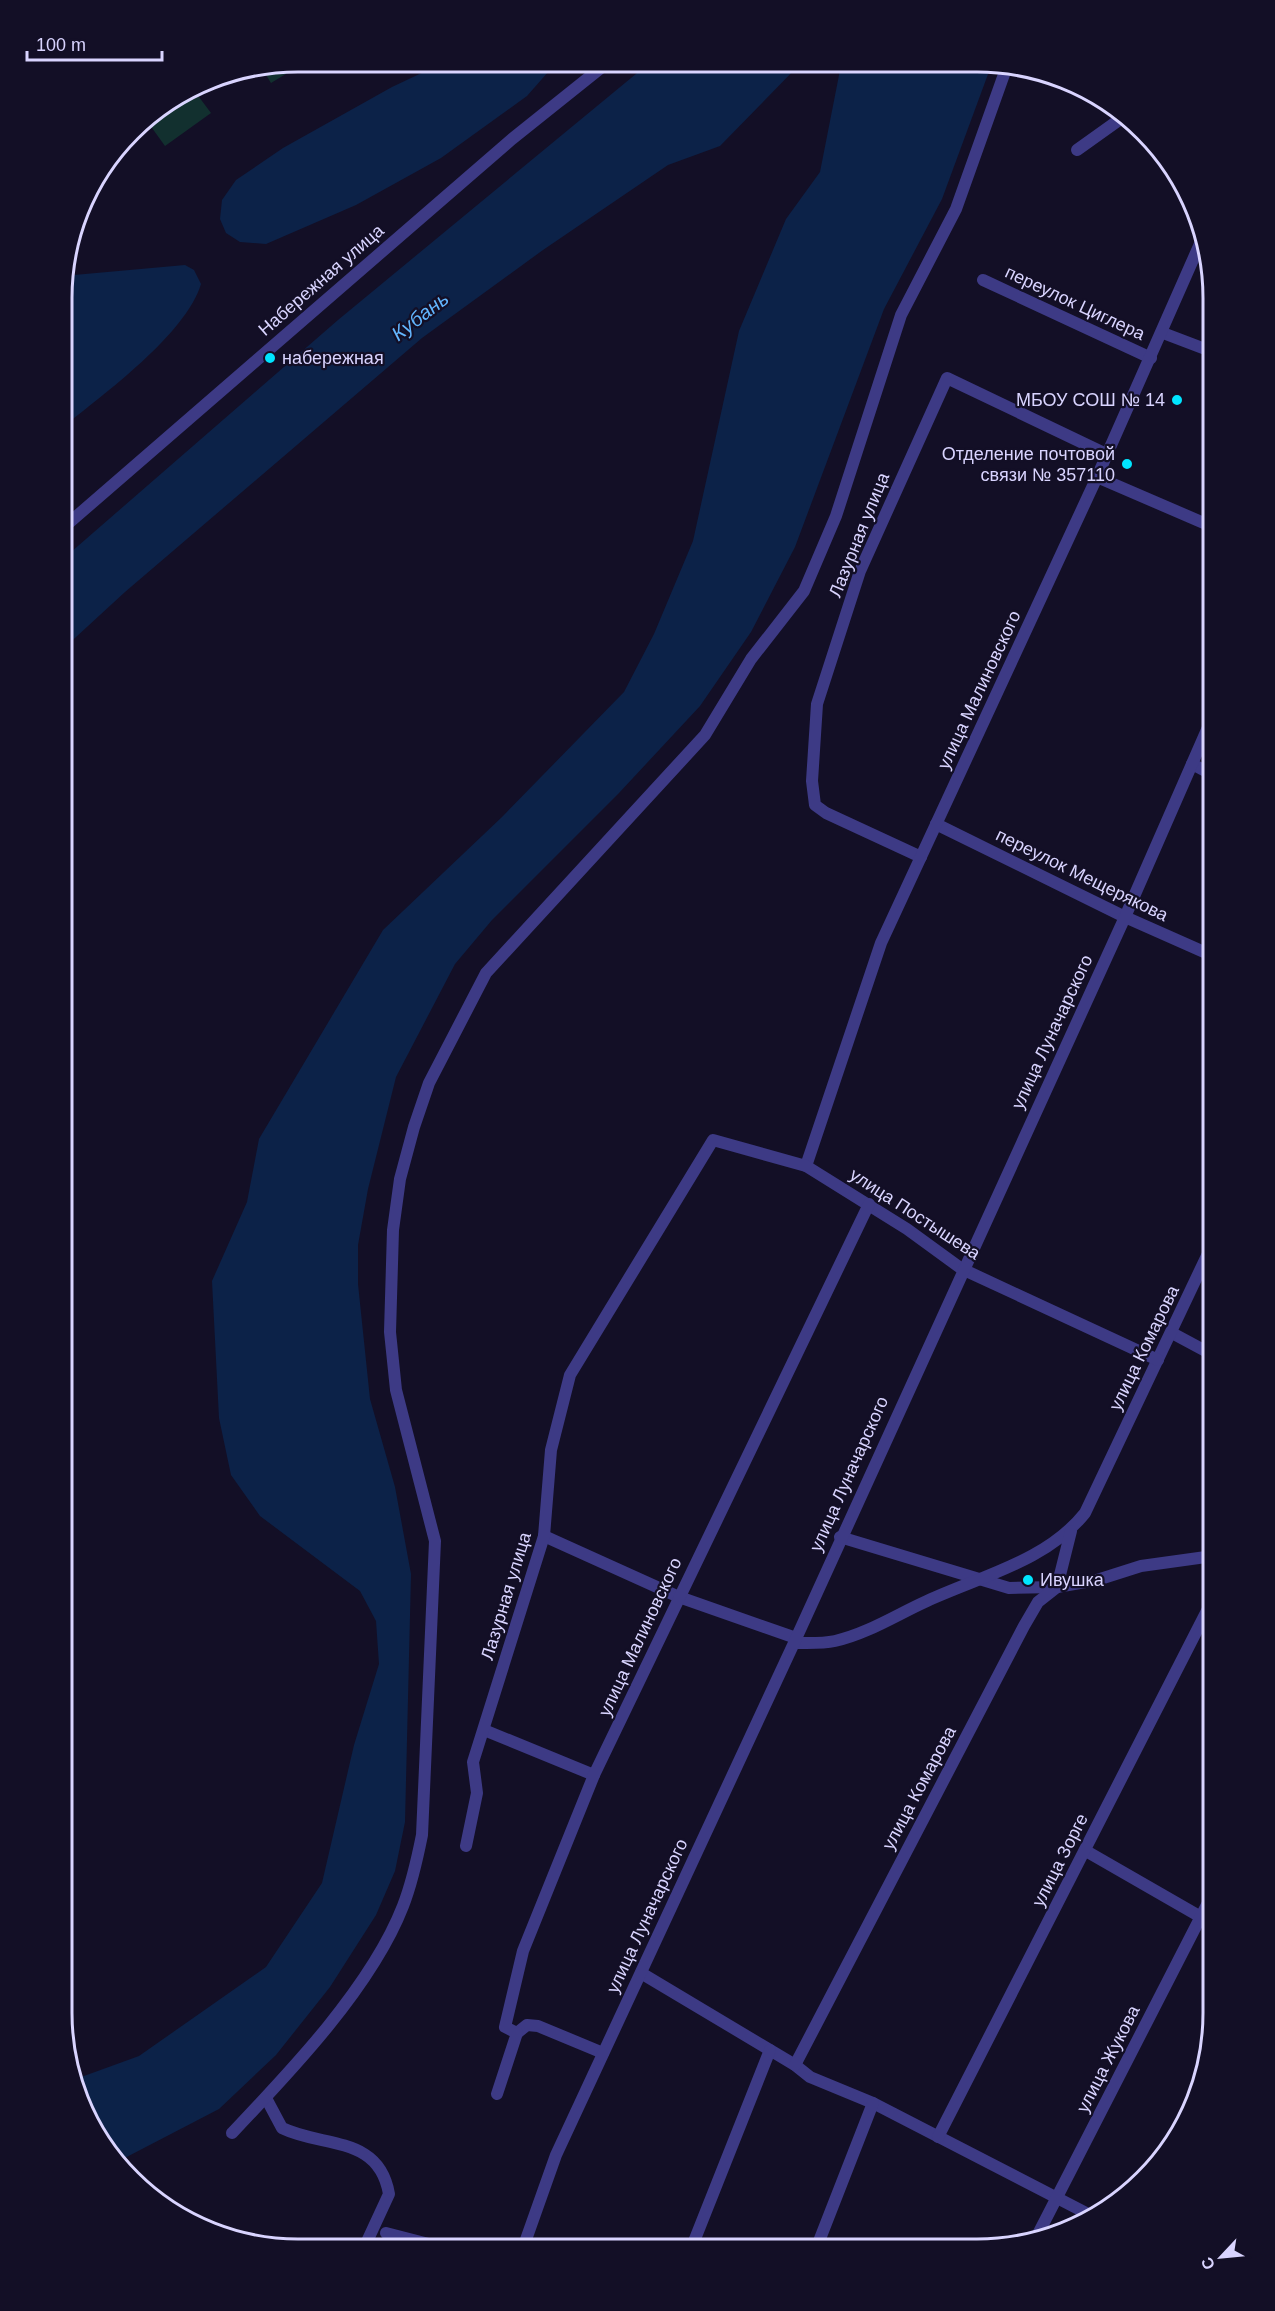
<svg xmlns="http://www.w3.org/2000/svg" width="1275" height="2311" font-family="Arial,sans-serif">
<rect width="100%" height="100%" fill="#130f26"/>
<g fill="#12302f">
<path d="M 296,62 L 299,66 L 271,83 L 263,70 Z"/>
<path d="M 193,89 L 211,113 L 165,146 L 147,121 Z"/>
</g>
<g fill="#0c2248">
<path d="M 445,62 L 556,63 L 527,96 L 441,158 L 356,205 L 266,244 L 240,242 L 226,233 L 220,219 L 222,200 L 236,180 L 283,148 L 392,87 Z"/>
<path d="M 648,64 L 799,65 L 720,146 L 668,165 L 543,250 L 422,338 L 125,592 L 63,649 L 63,559 L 338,320 Z"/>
<path d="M 841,65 L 991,66 L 942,199 L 884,309 L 795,547 L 751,632 L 700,706 L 619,793 L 492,920 L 455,964 L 396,1077 L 368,1189 L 358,1245 L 358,1284 L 370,1399 L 395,1487 L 411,1574 L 405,1822 L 395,1871 L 376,1915 L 330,1987 L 276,2055 L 219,2109 L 117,2162 L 102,2145 L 74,2089 L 73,2080 L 139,2056 L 266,1967 L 322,1883 L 354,1745 L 379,1664 L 376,1621 L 360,1591 L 260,1516 L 231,1475 L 219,1418 L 212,1281 L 247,1202 L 259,1139 L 383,930 L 502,817 L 624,692 L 654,634 L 693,541 L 739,331 L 786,219 L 820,172 Z"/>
<path d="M 185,265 L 194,270 L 201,284 C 186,334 104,394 63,427 L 63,276 Z"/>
</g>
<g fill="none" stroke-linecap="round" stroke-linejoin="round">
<g stroke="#3d3a85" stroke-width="12">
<path d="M 1077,150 L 1126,115"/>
<path d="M 983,280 L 1151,358"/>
<path d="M 1163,333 L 1213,352"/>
<path d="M 1097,477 L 1213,527"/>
<path d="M 63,528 L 512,139 L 607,63"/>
<path d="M 1192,764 L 1213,775"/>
<path d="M 936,824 L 1125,917 L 1213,956"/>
<path d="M 921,857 L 826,813 L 815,805 L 812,781 L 817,704 L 860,571 L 947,378 L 1106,454"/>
<path d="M 806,1166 L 881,943 L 1097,477 L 1203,237"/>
<path d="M 1172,1333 L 1213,1355"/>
<path d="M 544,1536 L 679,1597 L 796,1638"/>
<path d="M 840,1537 L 1009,1588 L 1057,1587 L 1097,1580 L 1141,1566 L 1213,1556"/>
<path d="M 794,1643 C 807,1643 821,1644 835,1641 C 867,1634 898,1614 927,1601 C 981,1576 1047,1561 1085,1513 L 1213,1243"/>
<path d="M 484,1730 L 594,1775"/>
<path d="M 466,1846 L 477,1793 L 473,1762 L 544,1536 L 551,1450 L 570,1375 L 713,1140 L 806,1166 L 907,1229 L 962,1269 L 1158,1360"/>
<path d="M 1086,1851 L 1213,1924"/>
<path d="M 641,1973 L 795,2065 L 810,2077 L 873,2103 L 1094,2217"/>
<path d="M 517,2033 L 527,2025 L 538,2026 L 603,2053"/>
<path d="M 795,2065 L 1024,1626 L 1038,1602 L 1057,1587 L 1071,1531"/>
<path d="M 497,2094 L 517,2033 L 505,2027 L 523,1951 L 594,1775 L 869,1204"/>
<path d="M 266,2098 L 282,2128 C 323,2148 379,2135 389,2194 L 364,2248"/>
<path d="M 232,2133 C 291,2071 372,1986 403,1906 C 412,1883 417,1860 422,1835 L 435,1541 L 396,1390 L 390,1332 L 393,1230 L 400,1179 L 414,1127 L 429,1083 L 486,973 L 705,735 L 751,659 L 804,591 L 836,516 L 901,315 L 956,209 L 1007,66"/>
<path d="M 938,2137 L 1213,1599"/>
<path d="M 386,2233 L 444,2248"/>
<path d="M 1035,2240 L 1213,1893"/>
<path d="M 523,2248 L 556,2155 L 794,1643 L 1125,917 L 1213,716"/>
<path d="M 691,2249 L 770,2050"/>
<path d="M 816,2249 L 873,2103"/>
</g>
</g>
<g fill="#00e5ff" stroke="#130f26" stroke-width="2">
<circle cx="270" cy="358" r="6"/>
<circle cx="1177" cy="400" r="6"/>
<circle cx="1127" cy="464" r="6"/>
<circle cx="1028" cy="1580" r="6"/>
</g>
<g text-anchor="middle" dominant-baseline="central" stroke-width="4.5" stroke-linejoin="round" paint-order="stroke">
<g font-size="18" fill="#d9d4ff" stroke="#130f26">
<text transform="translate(321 280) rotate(-41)">Набережная улица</text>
<text transform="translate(1075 303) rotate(25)">переулок Циглера</text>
<text transform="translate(859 535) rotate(-68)">Лазурная улица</text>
<text transform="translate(979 690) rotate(-65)">улица Малиновского</text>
<text transform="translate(1082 875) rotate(26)">переулок Мещерякова</text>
<text transform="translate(1052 1032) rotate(-65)">улица Луначарского</text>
<text transform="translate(915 1214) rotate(33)">улица Постышева</text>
<text transform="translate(1144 1348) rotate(-64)">улица Комарова</text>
<text transform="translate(849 1474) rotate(-66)">улица Луначарского</text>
<text transform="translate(506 1596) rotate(-73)">Лазурная улица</text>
<text transform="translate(640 1637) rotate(-65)">улица Малиновского</text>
<text transform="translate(919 1788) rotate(-62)">улица Комарова</text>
<text transform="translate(1060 1860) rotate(-63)">улица Зорге</text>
<text transform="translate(647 1916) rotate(-65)">улица Луначарского</text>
<text transform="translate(1108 2059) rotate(-63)">улица Жукова</text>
</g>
<g font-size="18" fill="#d9d4ff" stroke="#130f26" text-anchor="start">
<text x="282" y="358">набережная</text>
<text x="1165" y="400" text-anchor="end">МБОУ СОШ № 14</text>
<text x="1115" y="454" text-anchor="end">Отделение почтовой<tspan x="1115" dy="21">связи № 357110</tspan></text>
<text x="1040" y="1580">Ивушка</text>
</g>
<g font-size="20" font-style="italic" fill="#62b6ff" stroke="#130f26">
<text transform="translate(420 316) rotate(-38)">Кубань</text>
</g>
</g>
<path d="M0 0H1275V2311H0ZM298 72H977A226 226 0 0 1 1203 298V2013A226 226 0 0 1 977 2239H298A226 226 0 0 1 72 2013V298A226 226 0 0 1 298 72Z" fill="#130f26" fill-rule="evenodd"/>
<path fill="none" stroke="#d9d4ff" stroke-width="3" d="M298 72H977A226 226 0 0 1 1203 298V2013A226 226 0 0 1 977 2239H298A226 226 0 0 1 72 2013V298A226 226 0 0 1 298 72Z"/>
<g transform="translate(1221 2257) rotate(244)" stroke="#130f26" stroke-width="4.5" paint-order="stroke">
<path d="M0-4.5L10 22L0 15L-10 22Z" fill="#d9d4ff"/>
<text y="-9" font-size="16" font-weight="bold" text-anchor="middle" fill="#d9d4ff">С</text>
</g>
<path d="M27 51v9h135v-9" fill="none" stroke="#d9d4ff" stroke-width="3"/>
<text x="36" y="51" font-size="18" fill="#d9d4ff" stroke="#130f26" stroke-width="4.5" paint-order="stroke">100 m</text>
</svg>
